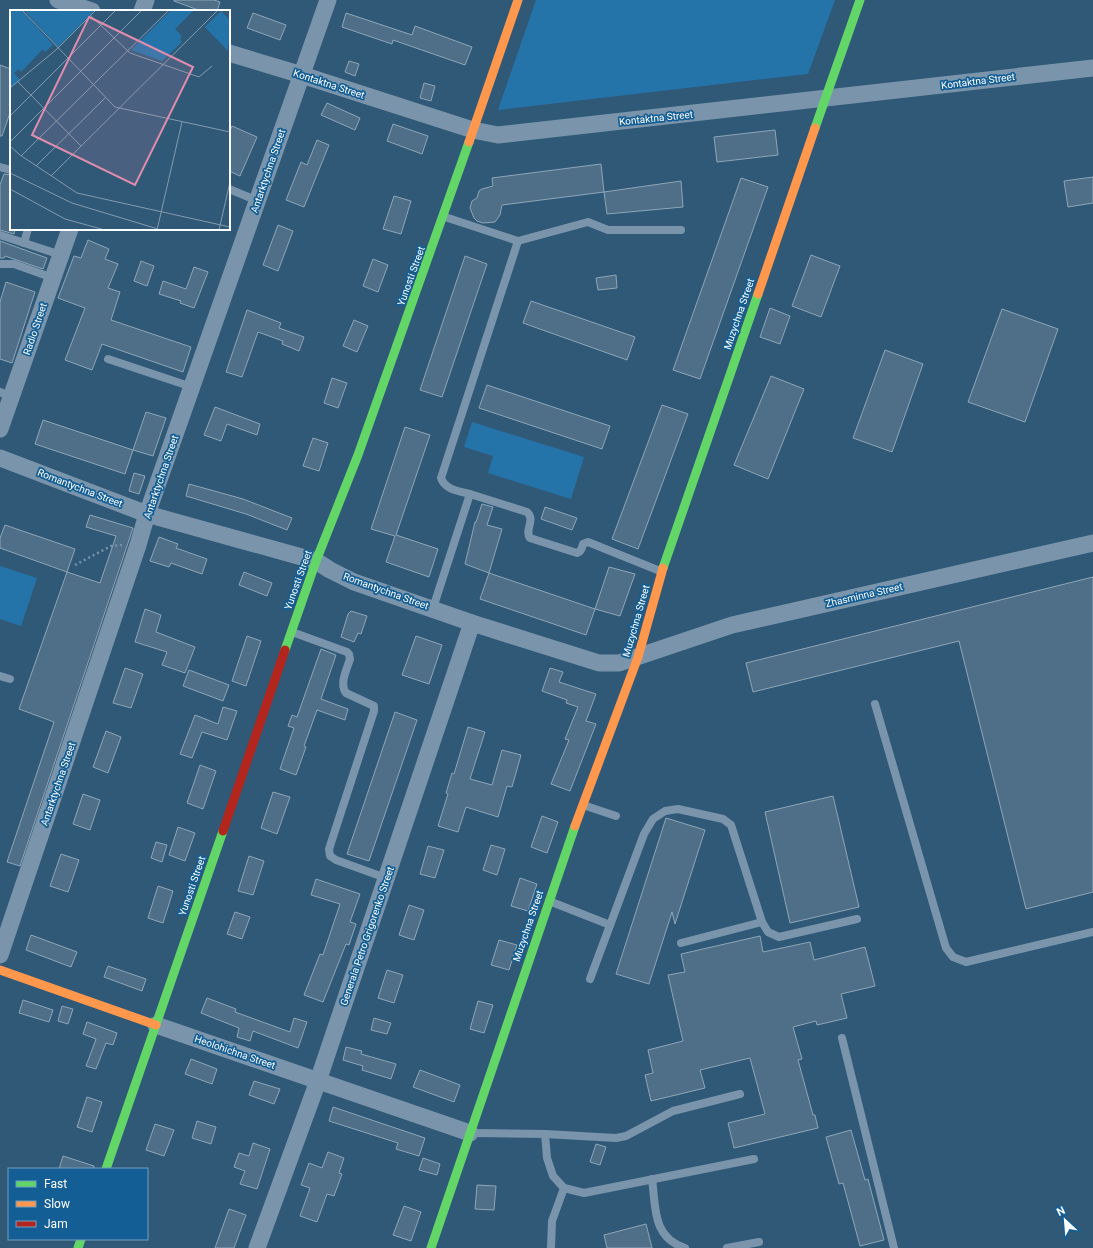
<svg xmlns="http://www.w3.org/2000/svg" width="1093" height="1248" font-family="Roboto,sans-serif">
<rect width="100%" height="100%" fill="#305978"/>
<g fill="#2474aa">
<path d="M 536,0 L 835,0 L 808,74 L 498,110 Z"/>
<path d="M 472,422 L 584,457 L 571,499 L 488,473 L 493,456 L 464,447 Z"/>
<path d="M 0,566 L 37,578 L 21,626 L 0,619 Z"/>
</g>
<g fill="#4e6f87" stroke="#8ea6b8">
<path d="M 174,0 L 214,0 L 220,2 L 217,11 L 201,11 L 174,1 Z"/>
<path d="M 253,13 L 286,25 L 280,40 L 247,28 Z"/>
<path d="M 346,13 L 412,35 L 415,26 L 472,47 L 465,65 L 393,40 L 392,44 L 342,27 Z"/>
<path d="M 349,61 L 359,64 L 355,76 L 345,72 Z"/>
<path d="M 0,65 L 11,69 L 11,110 L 2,136 L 0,136 Z"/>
<path d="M 424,83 L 435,86 L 431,101 L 420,98 Z"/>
<path d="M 327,103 L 360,118 L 355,130 L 321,115 Z"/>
<path d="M 393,124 L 428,136 L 422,154 L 387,141 Z"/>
<path d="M 232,126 L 257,137 L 240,176 L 229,171 L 229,133 Z"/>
<path d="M 775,130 L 778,155 L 717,162 L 714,137 Z"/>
<path d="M 317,140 L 329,145 L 304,207 L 286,200 L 301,162 L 307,165 Z"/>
<path d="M 601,164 L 604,192 L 502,205 L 500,215 L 495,222 L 483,223 L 477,221 L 474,218 L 470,208 L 472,201 L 477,198 L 479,191 L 482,189 L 493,186 L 492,178 Z"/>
<path d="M 4,174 L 11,175 L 11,229 L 15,229 L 14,234 L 0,230 L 0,185 Z"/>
<path d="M 1093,177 L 1093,203 L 1068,207 L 1064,181 Z"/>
<path d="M 741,178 L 768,187 L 700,379 L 673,370 Z"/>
<path d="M 681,181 L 683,207 L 607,214 L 604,192 Z"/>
<path d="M 394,196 L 411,201 L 401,234 L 383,229 Z"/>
<path d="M 278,225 L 293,231 L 278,271 L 263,265 Z"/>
<path d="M 88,240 L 109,249 L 105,259 L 118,264 L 108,288 L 120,292 L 111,320 L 191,347 L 183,372 L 102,344 L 92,370 L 65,360 L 85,308 L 58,298 L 74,256 L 81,258 Z"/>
<path d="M 0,241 L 47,258 L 43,269 L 5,256 L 4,258 L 0,258 Z"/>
<path d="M 811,255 L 840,266 L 821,317 L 792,306 Z"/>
<path d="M 465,256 L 487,264 L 442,397 L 420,390 Z"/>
<path d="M 373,259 L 388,265 L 378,292 L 363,286 Z"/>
<path d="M 141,261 L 154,266 L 147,286 L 134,281 Z"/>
<path d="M 194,267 L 208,272 L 194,308 L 180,303 L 181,301 L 159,294 L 163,281 L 186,289 Z"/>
<path d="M 616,275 L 617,288 L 598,290 L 596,278 Z"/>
<path d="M 6,282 L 35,292 L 12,363 L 0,359 L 0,302 Z"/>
<path d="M 531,301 L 635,337 L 627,360 L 523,323 Z"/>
<path d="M 770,308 L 790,316 L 780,344 L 760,337 Z"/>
<path d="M 1002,309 L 1058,329 L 1025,422 L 968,402 Z"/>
<path d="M 247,310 L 281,323 L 279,328 L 304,337 L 299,351 L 282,344 L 283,341 L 258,332 L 242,377 L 226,372 Z"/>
<path d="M 354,320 L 368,326 L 357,352 L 343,346 Z"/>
<path d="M 885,350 L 923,364 L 892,452 L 853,438 Z"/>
<path d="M 771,376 L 804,389 L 768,479 L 734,465 Z"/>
<path d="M 332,378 L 347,383 L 338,408 L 324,403 Z"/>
<path d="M 487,385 L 610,426 L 602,449 L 479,408 Z"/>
<path d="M 662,405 L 688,414 L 638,549 L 612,539 Z"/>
<path d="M 215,407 L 260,424 L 257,435 L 227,424 L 221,441 L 204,435 Z"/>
<path d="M 146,412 L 166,418 L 153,456 L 133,450 Z"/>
<path d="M 43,420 L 133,450 L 125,474 L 35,444 Z"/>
<path d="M 405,427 L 430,435 L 396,535 L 438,549 L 429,577 L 386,562 L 395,536 L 371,529 Z"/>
<path d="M 313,438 L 328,443 L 319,471 L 303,466 Z"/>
<path d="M 134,473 L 145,476 L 139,494 L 129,491 Z"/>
<path d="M 189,484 L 243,499 L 292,518 L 287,530 L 246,514 L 186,496 Z"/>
<path d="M 482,504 L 493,507 L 487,525 L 502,529 L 489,573 L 465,564 L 475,522 L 476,522 Z"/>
<path d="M 545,507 L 577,518 L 572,530 L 541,519 Z"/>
<path d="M 90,515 L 133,528 L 20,866 L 7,862 L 54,722 L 19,709 L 67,572 L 100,583 L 116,536 L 86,527 Z"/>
<path d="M 5,525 L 75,549 L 67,572 L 0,548 L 0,538 Z"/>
<path d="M 159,537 L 178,544 L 176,548 L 207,559 L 202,574 L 171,563 L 169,567 L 150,561 Z"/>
<path d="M 609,567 L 635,574 L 620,616 L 595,609 Z"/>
<path d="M 244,572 L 272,583 L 267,596 L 239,585 Z"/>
<path d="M 489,573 L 595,609 L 586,635 L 480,599 Z"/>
<path d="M 1093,577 L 1093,892 L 1026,909 L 959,641 L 753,692 L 746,663 Z"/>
<path d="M 145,609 L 161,615 L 156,632 L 195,647 L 185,673 L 162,665 L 167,652 L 135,642 Z"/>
<path d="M 351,611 L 367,616 L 361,634 L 358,633 L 354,642 L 341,637 L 348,614 Z"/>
<path d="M 247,636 L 261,641 L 246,686 L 232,681 Z"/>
<path d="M 416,636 L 442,645 L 429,684 L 402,675 Z"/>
<path d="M 321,649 L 336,655 L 321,699 L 348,709 L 345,720 L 317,710 L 304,746 L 306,747 L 296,775 L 280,769 L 294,728 L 288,726 L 292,715 L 297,717 Z"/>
<path d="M 125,668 L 143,674 L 131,708 L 113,703 Z"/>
<path d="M 550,668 L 563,672 L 559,682 L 596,694 L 586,721 L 596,724 L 570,791 L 551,784 L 569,740 L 565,739 L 578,707 L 566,703 L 567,700 L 542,691 Z"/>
<path d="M 189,670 L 229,685 L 223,701 L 183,686 Z"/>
<path d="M 223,707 L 237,711 L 227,740 L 202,732 L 192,758 L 180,754 L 195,715 L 218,724 Z"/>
<path d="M 395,712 L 417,720 L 369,861 L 347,854 Z"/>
<path d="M 468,727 L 485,732 L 470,779 L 492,785 L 502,750 L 521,755 L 512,787 L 507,786 L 498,817 L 466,807 L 458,832 L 438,826 L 448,794 L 446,793 L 452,773 L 454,774 Z"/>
<path d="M 106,731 L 121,737 L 108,773 L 93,767 Z"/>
<path d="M 200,765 L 216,771 L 203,809 L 187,803 Z"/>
<path d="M 273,792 L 290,797 L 277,834 L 261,828 Z"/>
<path d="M 83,794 L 100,800 L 90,830 L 73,824 Z"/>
<path d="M 833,796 L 859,907 L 790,923 L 765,812 Z"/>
<path d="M 542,816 L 558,822 L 547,853 L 531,847 Z"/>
<path d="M 666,818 L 705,830 L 675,924 L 672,912 L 649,984 L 616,974 Z"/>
<path d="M 178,827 L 195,833 L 185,861 L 169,855 Z"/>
<path d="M 156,842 L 167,845 L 162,862 L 151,858 Z"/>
<path d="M 491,845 L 505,849 L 497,875 L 483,870 Z"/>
<path d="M 428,846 L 444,850 L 435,878 L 420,874 Z"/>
<path d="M 61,854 L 79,860 L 68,892 L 50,886 Z"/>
<path d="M 249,856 L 264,861 L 253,895 L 238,891 Z"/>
<path d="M 520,878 L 537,884 L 528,911 L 511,906 Z"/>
<path d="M 316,879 L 360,894 L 350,922 L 356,924 L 349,945 L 346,944 L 323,1002 L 304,995 L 320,954 L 323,955 L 340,904 L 311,895 Z"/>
<path d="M 158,886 L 173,891 L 163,923 L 148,918 Z"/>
<path d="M 409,905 L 424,910 L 414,940 L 399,935 Z"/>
<path d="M 235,912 L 250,917 L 242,939 L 227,934 Z"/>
<path d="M 31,935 L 77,952 L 71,967 L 26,950 Z"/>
<path d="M 760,936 L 763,952 L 810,942 L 814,960 L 865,947 L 875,986 L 841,994 L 847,1018 L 817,1025 L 816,1021 L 793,1027 L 802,1059 L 798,1060 L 813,1115 L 815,1115 L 818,1128 L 734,1148 L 728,1123 L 765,1114 L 750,1058 L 700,1070 L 705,1088 L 651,1101 L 645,1075 L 653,1073 L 648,1050 L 683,1041 L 668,975 L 685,972 L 681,954 Z"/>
<path d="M 499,940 L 517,945 L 509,970 L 491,965 Z"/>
<path d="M 108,966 L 146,979 L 142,991 L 104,977 Z"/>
<path d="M 387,970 L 403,975 L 394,1003 L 378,998 Z"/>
<path d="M 207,998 L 236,1009 L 235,1012 L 290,1032 L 294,1018 L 307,1022 L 298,1048 L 253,1031 L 250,1041 L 237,1037 L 239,1028 L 201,1013 Z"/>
<path d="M 23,1000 L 53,1010 L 49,1022 L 19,1013 Z"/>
<path d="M 478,1001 L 493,1005 L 484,1033 L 470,1029 Z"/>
<path d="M 62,1006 L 73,1009 L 68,1024 L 58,1021 Z"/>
<path d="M 374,1018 L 391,1023 L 387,1034 L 371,1030 Z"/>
<path d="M 87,1022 L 117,1033 L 113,1045 L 106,1043 L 96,1069 L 86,1066 L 96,1039 L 83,1034 Z"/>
<path d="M 346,1047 L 362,1051 L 361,1054 L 396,1064 L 391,1079 L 362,1070 L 363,1066 L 343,1060 Z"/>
<path d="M 191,1059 L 217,1069 L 212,1084 L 185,1074 Z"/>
<path d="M 420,1070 L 460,1085 L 454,1102 L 413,1087 Z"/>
<path d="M 254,1081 L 280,1089 L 274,1104 L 249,1095 Z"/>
<path d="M 87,1097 L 102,1102 L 92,1132 L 77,1127 Z"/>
<path d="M 333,1107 L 425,1138 L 419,1156 L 396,1149 L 398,1143 L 329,1121 Z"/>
<path d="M 197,1121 L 216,1127 L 211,1144 L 192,1138 Z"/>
<path d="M 155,1124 L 174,1130 L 164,1156 L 146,1150 Z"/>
<path d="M 851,1130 L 865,1180 L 868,1179 L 884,1240 L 860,1246 L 843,1183 L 839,1184 L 826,1137 Z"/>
<path d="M 253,1143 L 270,1149 L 257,1189 L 240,1184 L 245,1171 L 234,1167 L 239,1153 L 249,1156 Z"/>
<path d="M 596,1144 L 606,1147 L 600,1165 L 590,1162 Z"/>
<path d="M 328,1152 L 344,1158 L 339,1173 L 342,1174 L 334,1196 L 327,1194 L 317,1222 L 300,1216 L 310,1188 L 301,1185 L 309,1163 L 322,1168 Z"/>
<path d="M 63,1156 L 94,1166 L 94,1169 L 59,1169 Z"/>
<path d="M 423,1158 L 440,1164 L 437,1175 L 419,1170 Z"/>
<path d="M 477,1185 L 496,1186 L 494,1210 L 475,1209 Z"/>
<path d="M 404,1206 L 421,1212 L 411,1241 L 393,1235 Z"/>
<path d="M 229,1209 L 246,1215 L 234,1248 L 215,1248 Z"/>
<path d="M 646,1224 L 652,1248 L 607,1248 L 604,1235 Z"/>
</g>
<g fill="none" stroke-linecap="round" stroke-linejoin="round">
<path stroke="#7a95ab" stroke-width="2.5" stroke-dasharray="2 3" stroke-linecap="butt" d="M 75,565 L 111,546 L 122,545"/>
<g stroke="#7a95ab" stroke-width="8">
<path d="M 0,167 L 11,170"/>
<path d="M 229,189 L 258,201"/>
<path d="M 0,235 L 61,255"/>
<path d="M 518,241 L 588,222 L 608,230 L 681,230"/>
<path d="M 24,243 L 28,229"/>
<path d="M 0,264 L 14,264 L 53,278"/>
<path d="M 108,359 L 192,387"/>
<path d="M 0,392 L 11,397"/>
<path d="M 470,494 L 527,512 C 536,520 524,530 530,538 L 577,553 C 581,552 582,548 583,544 L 588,542 L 660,571"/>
<path d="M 433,608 L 470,494 C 459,491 445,490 441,478 L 518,241 L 445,217"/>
<path d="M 292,632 L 347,652 L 349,654 L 350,659 C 347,669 339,684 346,693 L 374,706 L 374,711 L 329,849 L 330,856 L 336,860 L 386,878"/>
<path d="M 0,676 L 10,679"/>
<path d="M 875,704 L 946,948 L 953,957 L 966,962 L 1093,932"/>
<path d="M 583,805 L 616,816"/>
<path d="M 549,901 L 610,925"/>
<path d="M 681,943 L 762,922"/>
<path d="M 590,979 L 644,834 L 653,819 L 665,811 L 678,809 L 723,819 L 731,825 L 762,922 L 768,932 L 779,937 L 857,919"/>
<path d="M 842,1038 L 894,1248"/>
<path d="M 471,1133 L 545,1134 L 616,1138 L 626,1136 L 673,1111 L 740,1094"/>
<path d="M 545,1134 L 547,1158 L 553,1176 L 564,1188 L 584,1193 L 754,1159"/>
<path d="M 652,1179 C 656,1208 652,1237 685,1248"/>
<path d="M 551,1248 L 552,1221 L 564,1188"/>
<path d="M 727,1248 L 759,1242"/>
</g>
<g stroke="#7a95ab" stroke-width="17">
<path d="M 58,0 L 92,11"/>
<path d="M 142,11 L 146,0"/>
<path d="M 229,53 L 302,75 L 473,130 L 498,135 L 1093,68"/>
<path d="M 0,429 L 70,229"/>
<path d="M 0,458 L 147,514 L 316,561 L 330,570 L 354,582 L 472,623 L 599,663 L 619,663 L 732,625 L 1093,543"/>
<path d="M 0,955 L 138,545 L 147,514 L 328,0"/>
<path d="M 156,1025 L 470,1133"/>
<path d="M 257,1248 L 318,1081 L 472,623"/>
</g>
<g stroke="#63d668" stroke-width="9">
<path d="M 815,128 L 860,0"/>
<path d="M 663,568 L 758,294"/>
<path d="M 285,650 L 316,561 L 358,455 L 469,142"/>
<path d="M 106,1169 L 223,831"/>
<path d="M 78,1248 L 81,1239"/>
<path d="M 431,1248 L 575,826"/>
</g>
<g stroke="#ff974d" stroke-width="9">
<path d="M 469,142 L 518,0"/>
<path d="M 758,294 L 815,128"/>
<path d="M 575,826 L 638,657 L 663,568"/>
<path d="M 0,970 L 156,1025"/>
</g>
<path stroke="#b3261e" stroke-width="9" d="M 223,831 L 285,650"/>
</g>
<g text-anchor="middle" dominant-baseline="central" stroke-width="3.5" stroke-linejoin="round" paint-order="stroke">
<g font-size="10" fill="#fff" stroke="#135e95">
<text transform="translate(978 81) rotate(-7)">Kontaktna Street</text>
<text transform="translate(329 84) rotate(18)">Kontaktna Street</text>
<text transform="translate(656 118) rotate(-6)">Kontaktna Street</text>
<text transform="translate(268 171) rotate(-71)">Antarktychna Street</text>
<text transform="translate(411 276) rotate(-70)">Yunosti Street</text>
<text transform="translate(739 314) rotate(-71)">Muzychna Street</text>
<text transform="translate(35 329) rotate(-71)">Radio Street</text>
<text transform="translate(161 477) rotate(-71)">Antarktychna Street</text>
<text transform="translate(80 488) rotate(21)">Romantychna Street</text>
<text transform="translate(298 580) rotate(-70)">Yunosti Street</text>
<text transform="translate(386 591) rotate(20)">Romantychna Street</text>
<text transform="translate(864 595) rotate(-13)">Zhasminna Street</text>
<text transform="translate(636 621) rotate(-74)">Muzychna Street</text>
<text transform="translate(58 784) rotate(-71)">Antarktychna Street</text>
<text transform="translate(192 886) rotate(-71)">Yunosti Street</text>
<text transform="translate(528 926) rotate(-71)">Muzychna Street</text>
<text transform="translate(367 936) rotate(-71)">Generala Petro Grigorenko Street</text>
<text transform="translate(235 1052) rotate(19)">Heolohichna Street</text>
</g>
</g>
<g transform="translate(10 10)">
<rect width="220" height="220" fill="#305978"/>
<path d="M 0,0 L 12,0 L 43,35 L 35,42 L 33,39 L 11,62 L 9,59 L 4,63 L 10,70 L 0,78 ZM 14,0 L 85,0 L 48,37 ZM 161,0 L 184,0 L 165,19 L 172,26 L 170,29 L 172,32 L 152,51 L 121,40 ZM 211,1 L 220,10 L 218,41 L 195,17 Z" fill="#2474aa"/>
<path fill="none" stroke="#839bae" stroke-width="1" d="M 12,0 L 105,97 L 220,122M 80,5 L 120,43 L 189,67 L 202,56M 8,72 L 71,136M 0,78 L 47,39 L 86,0M 0,106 L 106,0M 0,132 L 132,0M 0,136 L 10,145 L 67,183 L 220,217M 11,146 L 159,0M 26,156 L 95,88M 0,163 L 62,193 L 148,219M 41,166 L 208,0M 0,179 L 55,209 L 95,220M 147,220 L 172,112M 209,220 L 220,172"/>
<path fill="#e08cad" fill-opacity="0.15" stroke="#e08cad" stroke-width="2" d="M 79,7 L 183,57 L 125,175 L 22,125 Z"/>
<rect width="220" height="220" fill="none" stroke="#fff" stroke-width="2"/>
</g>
<rect x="8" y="1168" width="140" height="72" fill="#135e95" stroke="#719ebf"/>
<rect x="16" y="1181" width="20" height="6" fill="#63d668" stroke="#719ebf"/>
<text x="44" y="1188" font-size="12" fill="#ffffff">Fast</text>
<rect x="16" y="1201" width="20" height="6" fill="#ff974d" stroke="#719ebf"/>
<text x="44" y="1208" font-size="12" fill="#ffffff">Slow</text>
<rect x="16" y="1221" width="20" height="6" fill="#b3261e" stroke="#719ebf"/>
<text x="44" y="1228" font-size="12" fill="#ffffff">Jam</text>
<g transform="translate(1065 1220) rotate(334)" stroke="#135e95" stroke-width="3" paint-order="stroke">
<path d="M0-3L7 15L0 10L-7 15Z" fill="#ffffff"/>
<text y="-6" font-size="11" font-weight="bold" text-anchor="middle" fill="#ffffff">N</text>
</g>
</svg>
